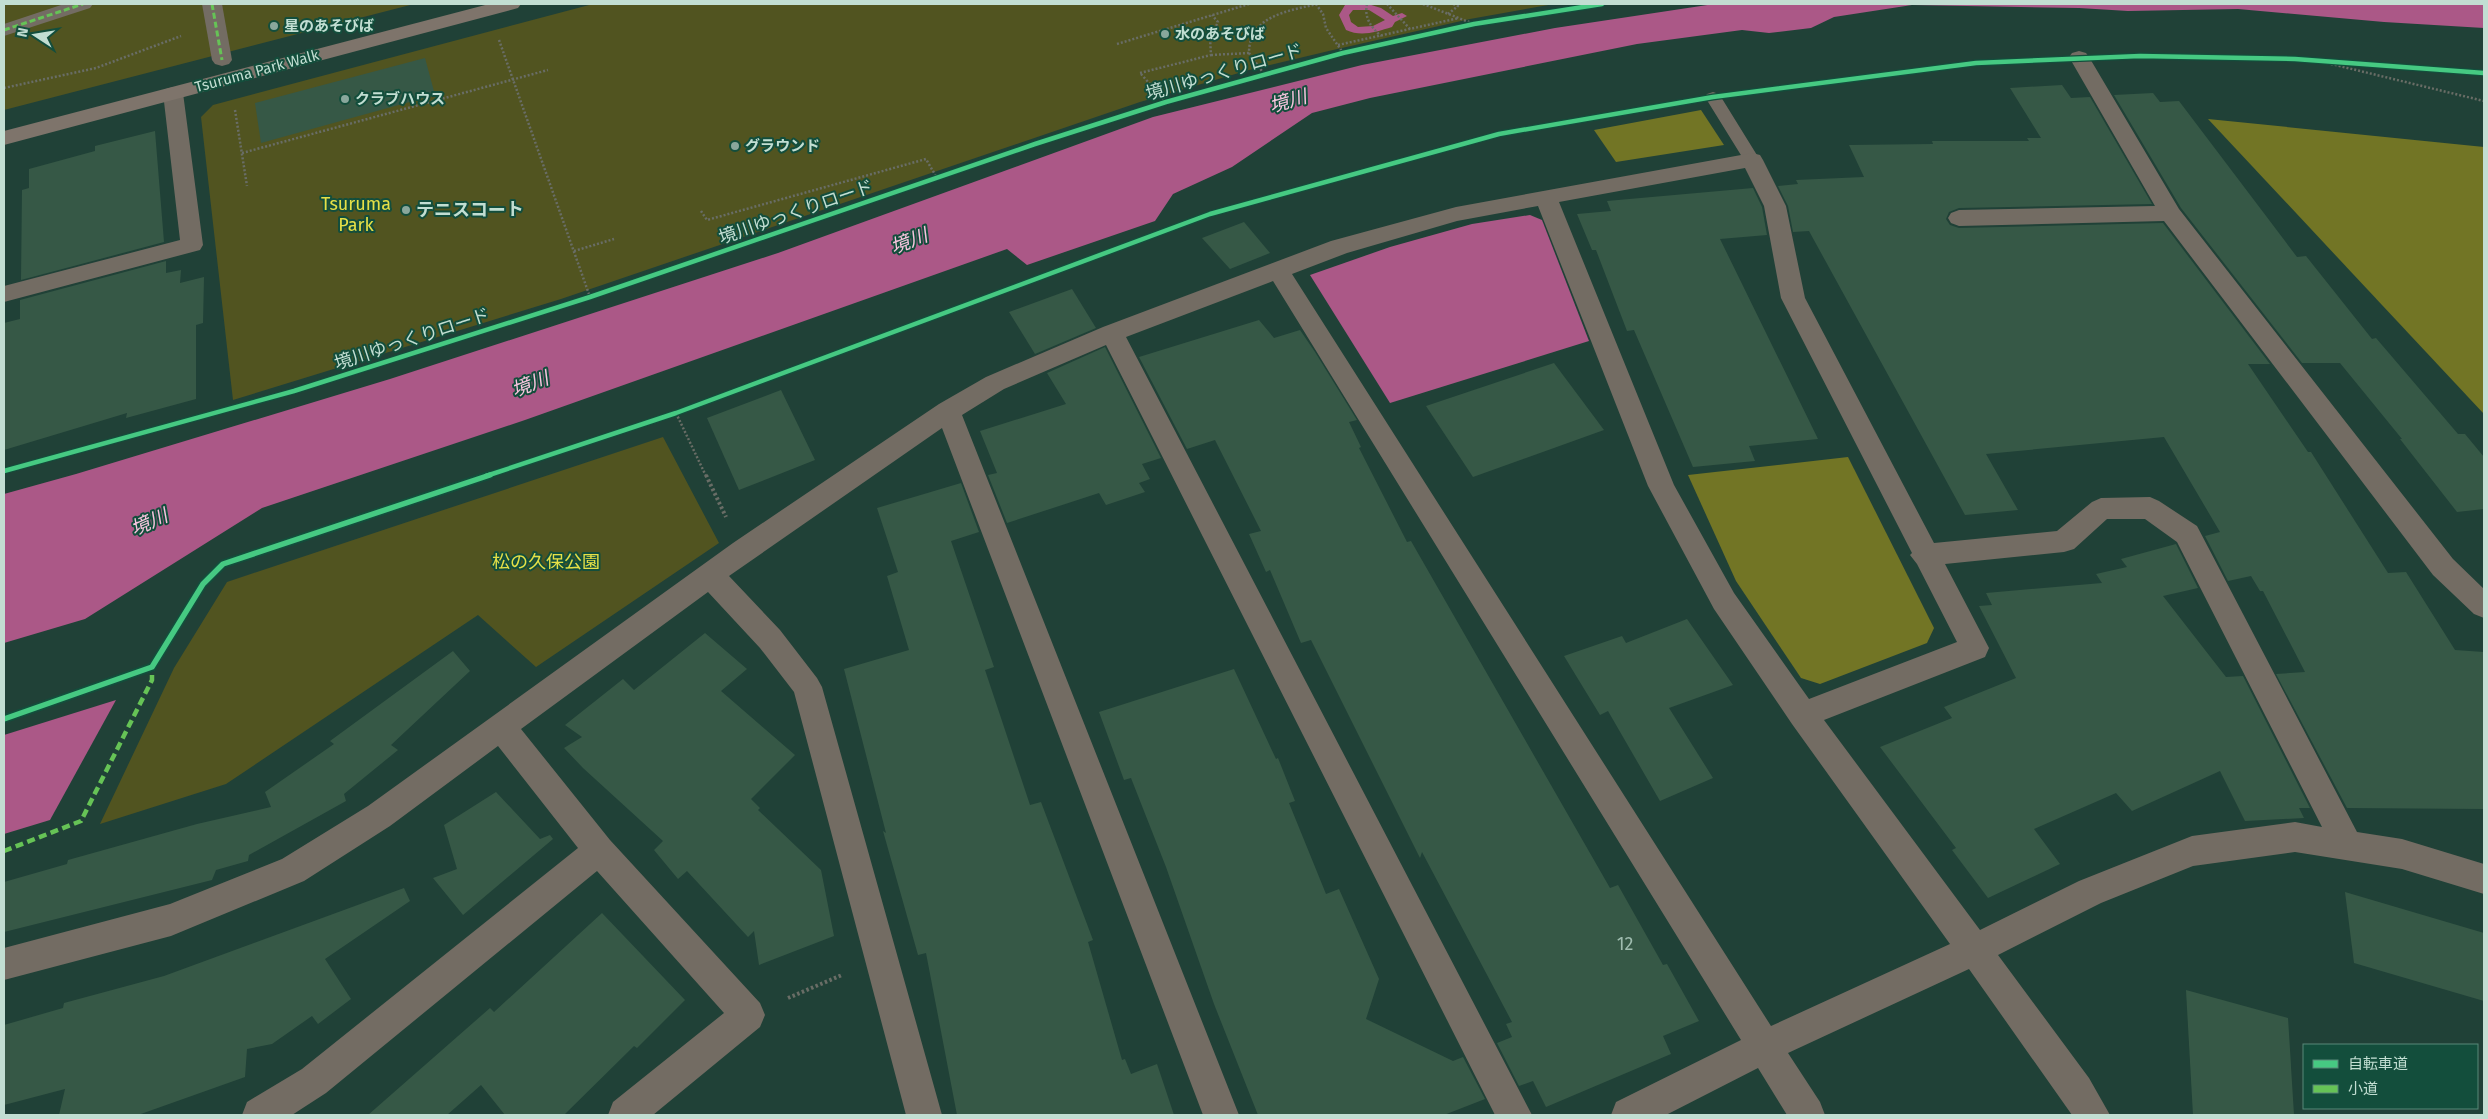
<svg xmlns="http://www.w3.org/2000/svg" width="2488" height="1119" font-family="'Fira Sans','Noto Sans JP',sans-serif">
<rect width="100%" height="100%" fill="#204137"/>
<g fill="#515420">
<path d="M 4,4 L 414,4 L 4,110 Z"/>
<path d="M 593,4 L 1554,4 L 1470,19 L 1333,50 L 1249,70 L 1140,102 L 561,299 L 233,400 L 201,117 L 213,105 Z"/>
<path d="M 663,437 L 719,543 L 536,667 L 478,615 L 226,784 L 100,824 L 174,668 L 227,582 Z"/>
</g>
<g fill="#727525">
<path d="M 1701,110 L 1724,145 L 1616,162 L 1594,130 Z"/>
<path d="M 2208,119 L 2484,147 L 2484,414 Z"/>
<path d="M 1848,457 L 1934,628 L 1927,643 L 1820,684 L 1801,678 L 1736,581 L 1688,475 Z"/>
</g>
<g fill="#ab5887">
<path d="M 1714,4 L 2484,4 L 2484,28 L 2384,22 L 2238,9 L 2128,11 L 2079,8 L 1912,5 L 1834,17 L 1811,28 L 1769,33 L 1742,30 L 1637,44 L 1370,98 L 1312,113 L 1232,167 L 1173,194 L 1155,221 L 1027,265 L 1007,249 L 525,420 L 262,508 L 85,619 L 4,643 L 4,494 L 76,474 L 390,379 L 778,253 L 1153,117 L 1362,65 L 1555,28 Z"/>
<path d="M 1530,215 L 1542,220 L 1589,341 L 1390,403 L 1310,275 L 1390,247 L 1472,224 Z"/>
<path d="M 116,700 L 50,820 L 4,834 L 4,735 Z"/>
</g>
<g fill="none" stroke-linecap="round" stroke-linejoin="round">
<path fill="#ab5887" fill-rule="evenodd" d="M 1368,4 L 1381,8 L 1393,16 L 1402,13 L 1407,16 L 1395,22 L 1392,27 C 1376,32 1361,37 1346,30 L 1339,15 L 1345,5 ZM 1353,10 L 1369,10 L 1385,20 L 1373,26 L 1358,27 L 1351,22 L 1349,15 Z"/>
</g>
<g fill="#365846">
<path d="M 425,58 L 435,95 L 261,143 L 255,103 Z"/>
<path d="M 2062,85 L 2071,98 L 2090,97 L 2152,204 L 1959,208 L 1949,212 L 1946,219 L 1950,225 L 1959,228 L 2163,223 L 2270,364 L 2248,364 L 2308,452 L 2311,452 L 2388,573 L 2406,572 L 2455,650 L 2484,652 L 2484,809 L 2347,808 L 2276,674 L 2305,672 L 2263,591 L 2260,591 L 2251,576 L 2228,581 L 2205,536 L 2220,532 L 2164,437 L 1986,454 L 2018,510 L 1965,515 L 1809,231 L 1793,232 L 1788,206 L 1778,186 L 1798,184 L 1796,180 L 1864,177 L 1849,145 L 1933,144 L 1932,141 L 2029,141 L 2027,138 L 2041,138 L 2010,88 Z"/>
<path d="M 2153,93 L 2160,102 L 2179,101 L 2297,257 L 2306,256 L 2372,339 L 2376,338 L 2458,434 L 2465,434 L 2484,457 L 2484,509 L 2457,512 L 2400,439 L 2402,439 L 2340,363 L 2302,363 L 2181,208 L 2114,95 Z"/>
<path d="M 155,131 L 164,242 L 21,280 L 22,190 L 29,188 L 29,169 L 95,151 L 95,146 Z"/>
<path d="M 1753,188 L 1762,207 L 1767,235 L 1720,239 L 1818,439 L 1749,446 L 1755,461 L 1693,467 L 1634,330 L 1627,331 L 1596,250 L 1592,250 L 1577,214 L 1611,211 L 1607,201 Z"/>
<path d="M 1244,222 L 1270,253 L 1230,269 L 1202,238 Z"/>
<path d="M 166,261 L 166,273 L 181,270 L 180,283 L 204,277 L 203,323 L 196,325 L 196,399 L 126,418 L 127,413 L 4,450 L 4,323 L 20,319 L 20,300 Z"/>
<path d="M 1072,289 L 1096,328 L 1035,354 L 1009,312 Z"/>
<path d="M 1259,320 L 1274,338 L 1300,330 L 1315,352 L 1357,420 L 1349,422 L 1361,447 L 1359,448 L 1407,542 L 1411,541 L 1610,888 L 1618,885 L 1663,965 L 1667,964 L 1699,1021 L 1663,1036 L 1671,1054 L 1546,1107 L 1533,1081 L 1519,1086 L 1497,1043 L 1512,1037 L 1506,1024 L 1512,1022 L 1422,852 L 1420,858 L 1311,640 L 1301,643 L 1270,570 L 1266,572 L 1249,534 L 1261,531 L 1215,440 L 1187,449 L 1139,357 Z"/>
<path d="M 1105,347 L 1161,458 L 1142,464 L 1150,479 L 1139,483 L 1145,492 L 1106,505 L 1099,493 L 1007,523 L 988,475 L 997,473 L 980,431 L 1066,404 L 1047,373 Z"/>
<path d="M 1554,363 L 1604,430 L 1473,477 L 1426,406 Z"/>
<path d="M 781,390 L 815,460 L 739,490 L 707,418 Z"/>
<path d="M 961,483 L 979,532 L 951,541 L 994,667 L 985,670 L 1030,805 L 1041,802 L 1093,940 L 1088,942 L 1122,1060 L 1125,1059 L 1131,1074 L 1157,1064 L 1174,1115 L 957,1115 L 926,953 L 918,955 L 883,831 L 886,833 L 844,669 L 909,650 L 887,576 L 898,572 L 877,508 Z"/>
<path d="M 2176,544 L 2198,588 L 2163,596 L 2226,677 L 2243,676 L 2310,808 L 2299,808 L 2304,818 L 2245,821 L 2220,771 L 2132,811 L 2116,793 L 2034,829 L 2060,864 L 1988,898 L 1952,850 L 1956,848 L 1880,747 L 1952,718 L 1944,707 L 2016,678 L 1979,606 L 1992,605 L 1986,593 L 2102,583 L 2096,574 L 2127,567 L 2121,559 Z"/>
<path d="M 1687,619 L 1733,685 L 1669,708 L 1713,778 L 1660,801 L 1608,711 L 1600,715 L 1564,656 L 1622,636 L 1626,643 Z"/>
<path d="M 705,633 L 747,669 L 721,691 L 795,755 L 751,799 L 760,808 L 758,810 L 821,870 L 834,936 L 759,965 L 754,931 L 748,937 L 687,871 L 678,879 L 654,850 L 663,841 L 583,768 L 564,748 L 582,737 L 565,725 L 623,679 L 634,690 Z"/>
<path d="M 453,651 L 470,671 L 391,745 L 398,750 L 344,794 L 346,801 L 249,855 L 248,861 L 216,870 L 212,880 L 4,932 L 4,882 L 67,864 L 68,860 L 197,824 L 271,807 L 265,792 L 334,744 L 330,741 Z"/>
<path d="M 1234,669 L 1276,759 L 1278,758 L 1295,801 L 1289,803 L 1326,894 L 1339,889 L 1379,979 L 1366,1019 L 1453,1061 L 1463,1057 L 1485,1099 L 1444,1115 L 1258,1115 L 1214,1004 L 1166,867 L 1131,778 L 1124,780 L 1099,712 Z"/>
<path d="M 496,792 L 540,839 L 550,835 L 553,839 L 463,915 L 433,878 L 457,869 L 444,825 Z"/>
<path d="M 404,888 L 410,901 L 325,959 L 351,999 L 318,1024 L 312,1016 L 272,1044 L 247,1049 L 245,1077 L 138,1115 L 59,1115 L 65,1089 L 4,1105 L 4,1025 L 63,1008 L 64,1003 L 164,976 Z"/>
<path d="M 2345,892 L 2484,933 L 2484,1001 L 2354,963 Z"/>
<path d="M 602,913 L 685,1000 L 637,1048 L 634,1046 L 564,1115 L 505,1115 L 481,1085 L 447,1115 L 368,1115 L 490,1008 L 494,1012 Z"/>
<path d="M 2186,990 L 2288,1018 L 2294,1115 L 2193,1115 Z"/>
</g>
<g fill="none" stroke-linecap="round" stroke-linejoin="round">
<g stroke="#696d66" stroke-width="2.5" stroke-dasharray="2 2" stroke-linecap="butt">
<path d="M 1316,4 L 1323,14 L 1326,28 L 1343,53"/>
<path d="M 1367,4 C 1364,18 1371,27 1381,36"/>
<path d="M 1387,4 L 1410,29"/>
<path d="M 1423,4 L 1474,24"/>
<path d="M 1448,14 L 1458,6 L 1453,4"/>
<path d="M 499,40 L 590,297"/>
<path d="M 1117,44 L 1249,4"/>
<path d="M 1338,45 L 1459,18"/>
<path d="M 1211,55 L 1249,53"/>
<path d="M 2327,63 L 2484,101"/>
<path d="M 1140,73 L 1211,55 L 1210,38 L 1218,22 L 1212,15"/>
<path d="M 1141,74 L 1166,102"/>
<path d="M 1264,74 L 1249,53 C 1249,16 1288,11 1317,4"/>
<path d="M 4,88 L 96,68 L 181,36"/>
<path d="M 235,110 L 247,186"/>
<path d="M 242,153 L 548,70"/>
<path d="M 701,211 L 707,220 L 926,159 L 937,178"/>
<path d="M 574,251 L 614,239"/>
<path d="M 676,413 L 706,476"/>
</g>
<g stroke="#696d66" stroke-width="4" stroke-dasharray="2.5 2.5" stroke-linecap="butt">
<path d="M 706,475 L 726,517"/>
<path d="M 788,998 L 842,975"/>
</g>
<path fill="#736c63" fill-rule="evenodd" d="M 1713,92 L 1719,94 L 1721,97 L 1760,160 L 1758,164 L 1746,164 L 1744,160 L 1705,97 L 1707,94 Z"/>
<g fill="#736c63" fill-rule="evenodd">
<path d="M 64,4 L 93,4 L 90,8 L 4,36 L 4,24 Z"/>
<path d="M 202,4 L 222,4 L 232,60 L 229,64 L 222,66 L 215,64 L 212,60 Z"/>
<path d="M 2079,51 L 2086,53 L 2089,57 L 2179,209 L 2453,559 L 2484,589 L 2484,618 L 2474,614 L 2433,575 L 2164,221 L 1959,226 L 1951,223 L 1948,218 L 1951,213 L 1959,210 L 2155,206 L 2069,57 L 2072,53 Z"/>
<path d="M 173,87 L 180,89 L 183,93 L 203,245 L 200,250 L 4,302 L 4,286 L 180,240 L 163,93 L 166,89 Z"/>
<path d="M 1752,153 L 1760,155 L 1763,160 L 1786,206 L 1805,298 L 1934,543 L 2057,531 L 2092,502 L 2101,498 L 2150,497 L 2159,501 L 2197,526 L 2357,832 L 2402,839 L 2484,864 L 2484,894 L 2402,869 L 2295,852 L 2193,866 L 2101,903 L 1998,955 L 2089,1078 L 2110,1115 L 2072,1115 L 1969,969 L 1788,1053 L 1820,1102 L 1825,1115 L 1787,1115 L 1758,1068 L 1666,1115 L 1611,1115 L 1616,1102 L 1741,1040 L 1273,281 L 1126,337 L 1532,1115 L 1495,1115 L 1106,345 L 1004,389 L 962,415 L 1239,1115 L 1203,1115 L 942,428 L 729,576 L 780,630 L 817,678 L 822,687 L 942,1115 L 906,1115 L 794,692 L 760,648 L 708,592 L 521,729 L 610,840 L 760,1003 L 765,1015 L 760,1027 L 653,1115 L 608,1115 L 613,1102 L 724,1013 L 597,871 L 326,1093 L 292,1115 L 242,1115 L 247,1102 L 302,1069 L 578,848 L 498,746 L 390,826 L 304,881 L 171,936 L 4,980 L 4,948 L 170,904 L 282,859 L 368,806 L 733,543 L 939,404 L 986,377 L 1103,327 L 1331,241 L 1456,207 ZM 1745,168 L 1764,206 L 1781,298 L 1912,553 L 1910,555 L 1917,564 L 1957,642 L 1809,699 L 1734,593 L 1674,485 L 1559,202 ZM 1538,206 L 1648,486 L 1714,609 L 1792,724 L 1950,944 L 1771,1026 L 1292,274 L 1347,253 L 1457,221 ZM 2107,519 L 2145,519 L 2177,542 L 2322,827 L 2295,822 L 2192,836 L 2079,881 L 1980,930 L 1824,720 L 1985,657 L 1989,648 L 1945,564 L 2064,552 L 2074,549 Z"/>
</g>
<path fill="#7e746b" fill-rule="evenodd" d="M 489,4 L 521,4 L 518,8 L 4,145 L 4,131 Z"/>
<g stroke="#66c356" stroke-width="3" stroke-dasharray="6 3" stroke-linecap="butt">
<path d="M 212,4 L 222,60"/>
<path d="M 4,30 L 83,4"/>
</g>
<path stroke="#66c356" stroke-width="4.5" stroke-dasharray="8 4.5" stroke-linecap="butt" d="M 4,851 L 81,821 L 152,680 L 152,667"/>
<defs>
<g id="cycleway-far1">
<path d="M 4,471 L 294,391 L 590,297 L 1035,144 L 1166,102 L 1343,53 L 1474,24 L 1602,4"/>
<path d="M 486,476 L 676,413 L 1210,214 L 1499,134 L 1713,97 L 1976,63 L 2140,56 L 2295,59 L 2484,73"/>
</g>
<path id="cycleway" d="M 4,719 L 152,667 L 203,584 L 223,564 L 490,475"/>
</defs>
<use href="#cycleway-far1" stroke="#134e3c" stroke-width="7"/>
<use href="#cycleway" stroke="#134e3c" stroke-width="9"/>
<use href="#cycleway-far1" stroke="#46c982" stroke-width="4.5"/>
<use href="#cycleway" stroke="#46c982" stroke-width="5.5"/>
</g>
<g fill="#89a79c" stroke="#134e3c" stroke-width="2">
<circle cx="274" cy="26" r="5"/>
<circle cx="1165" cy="34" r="5"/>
<circle cx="345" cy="99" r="5"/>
<circle cx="735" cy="146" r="5"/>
<circle cx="406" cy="210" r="5"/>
</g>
<g text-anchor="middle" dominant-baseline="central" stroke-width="4" stroke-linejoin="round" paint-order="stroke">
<g font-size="15" font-weight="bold" fill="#c2ded2" stroke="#134e3c" text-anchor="start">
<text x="284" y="26">星のあそびば</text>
<text x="1175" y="34">水のあそびば</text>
<text x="355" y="99">クラブハウス</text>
<text x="745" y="146">グラウンド</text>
</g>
<g font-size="15" fill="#c2ded2" stroke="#134e3c">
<text transform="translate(257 71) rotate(-15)">Tsuruma Park Walk</text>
</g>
<g font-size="18" fill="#c2ded2" stroke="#134e3c">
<text transform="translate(1224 72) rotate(-16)">境川ゆっくりロード</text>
<text transform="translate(796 212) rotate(-19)">境川ゆっくりロード</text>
<text transform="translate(412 339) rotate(-18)">境川ゆっくりロード</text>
</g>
<g font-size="18" fill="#e5e047" stroke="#134e3c">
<text x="356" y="204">Tsuruma<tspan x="356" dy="21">Park</tspan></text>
<text x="546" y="562">松の久保公園</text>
</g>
<g font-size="18" font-weight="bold" fill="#c2ded2" stroke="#134e3c" text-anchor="start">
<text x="416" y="210">テニスコート</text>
</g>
<g font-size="18" fill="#9fbcaf">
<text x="1625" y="944">12</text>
</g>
<g font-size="19" font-style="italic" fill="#f9c5df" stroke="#134e3c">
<text transform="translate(1288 101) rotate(-16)">境川</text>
<text transform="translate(909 241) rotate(-21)">境川</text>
<text transform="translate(530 384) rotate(-21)">境川</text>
<text transform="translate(149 522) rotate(-24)">境川</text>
</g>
</g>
<rect width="2488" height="1119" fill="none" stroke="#c2ded2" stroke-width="10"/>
<rect x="2303" y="1044" width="175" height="65" fill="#134e3c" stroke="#598878"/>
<rect x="2313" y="1060" width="25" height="8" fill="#46c982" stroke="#598878"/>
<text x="2348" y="1069" font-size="15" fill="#c2ded2">自転車道</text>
<rect x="2313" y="1085" width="25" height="8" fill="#66c356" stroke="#598878"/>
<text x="2348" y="1094" font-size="15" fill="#c2ded2">小道</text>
<g transform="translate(35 35) rotate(282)" stroke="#134e3c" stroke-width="4" paint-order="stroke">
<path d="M0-4L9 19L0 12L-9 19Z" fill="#c2ded2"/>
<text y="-8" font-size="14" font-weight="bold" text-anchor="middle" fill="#c2ded2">N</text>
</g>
</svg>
